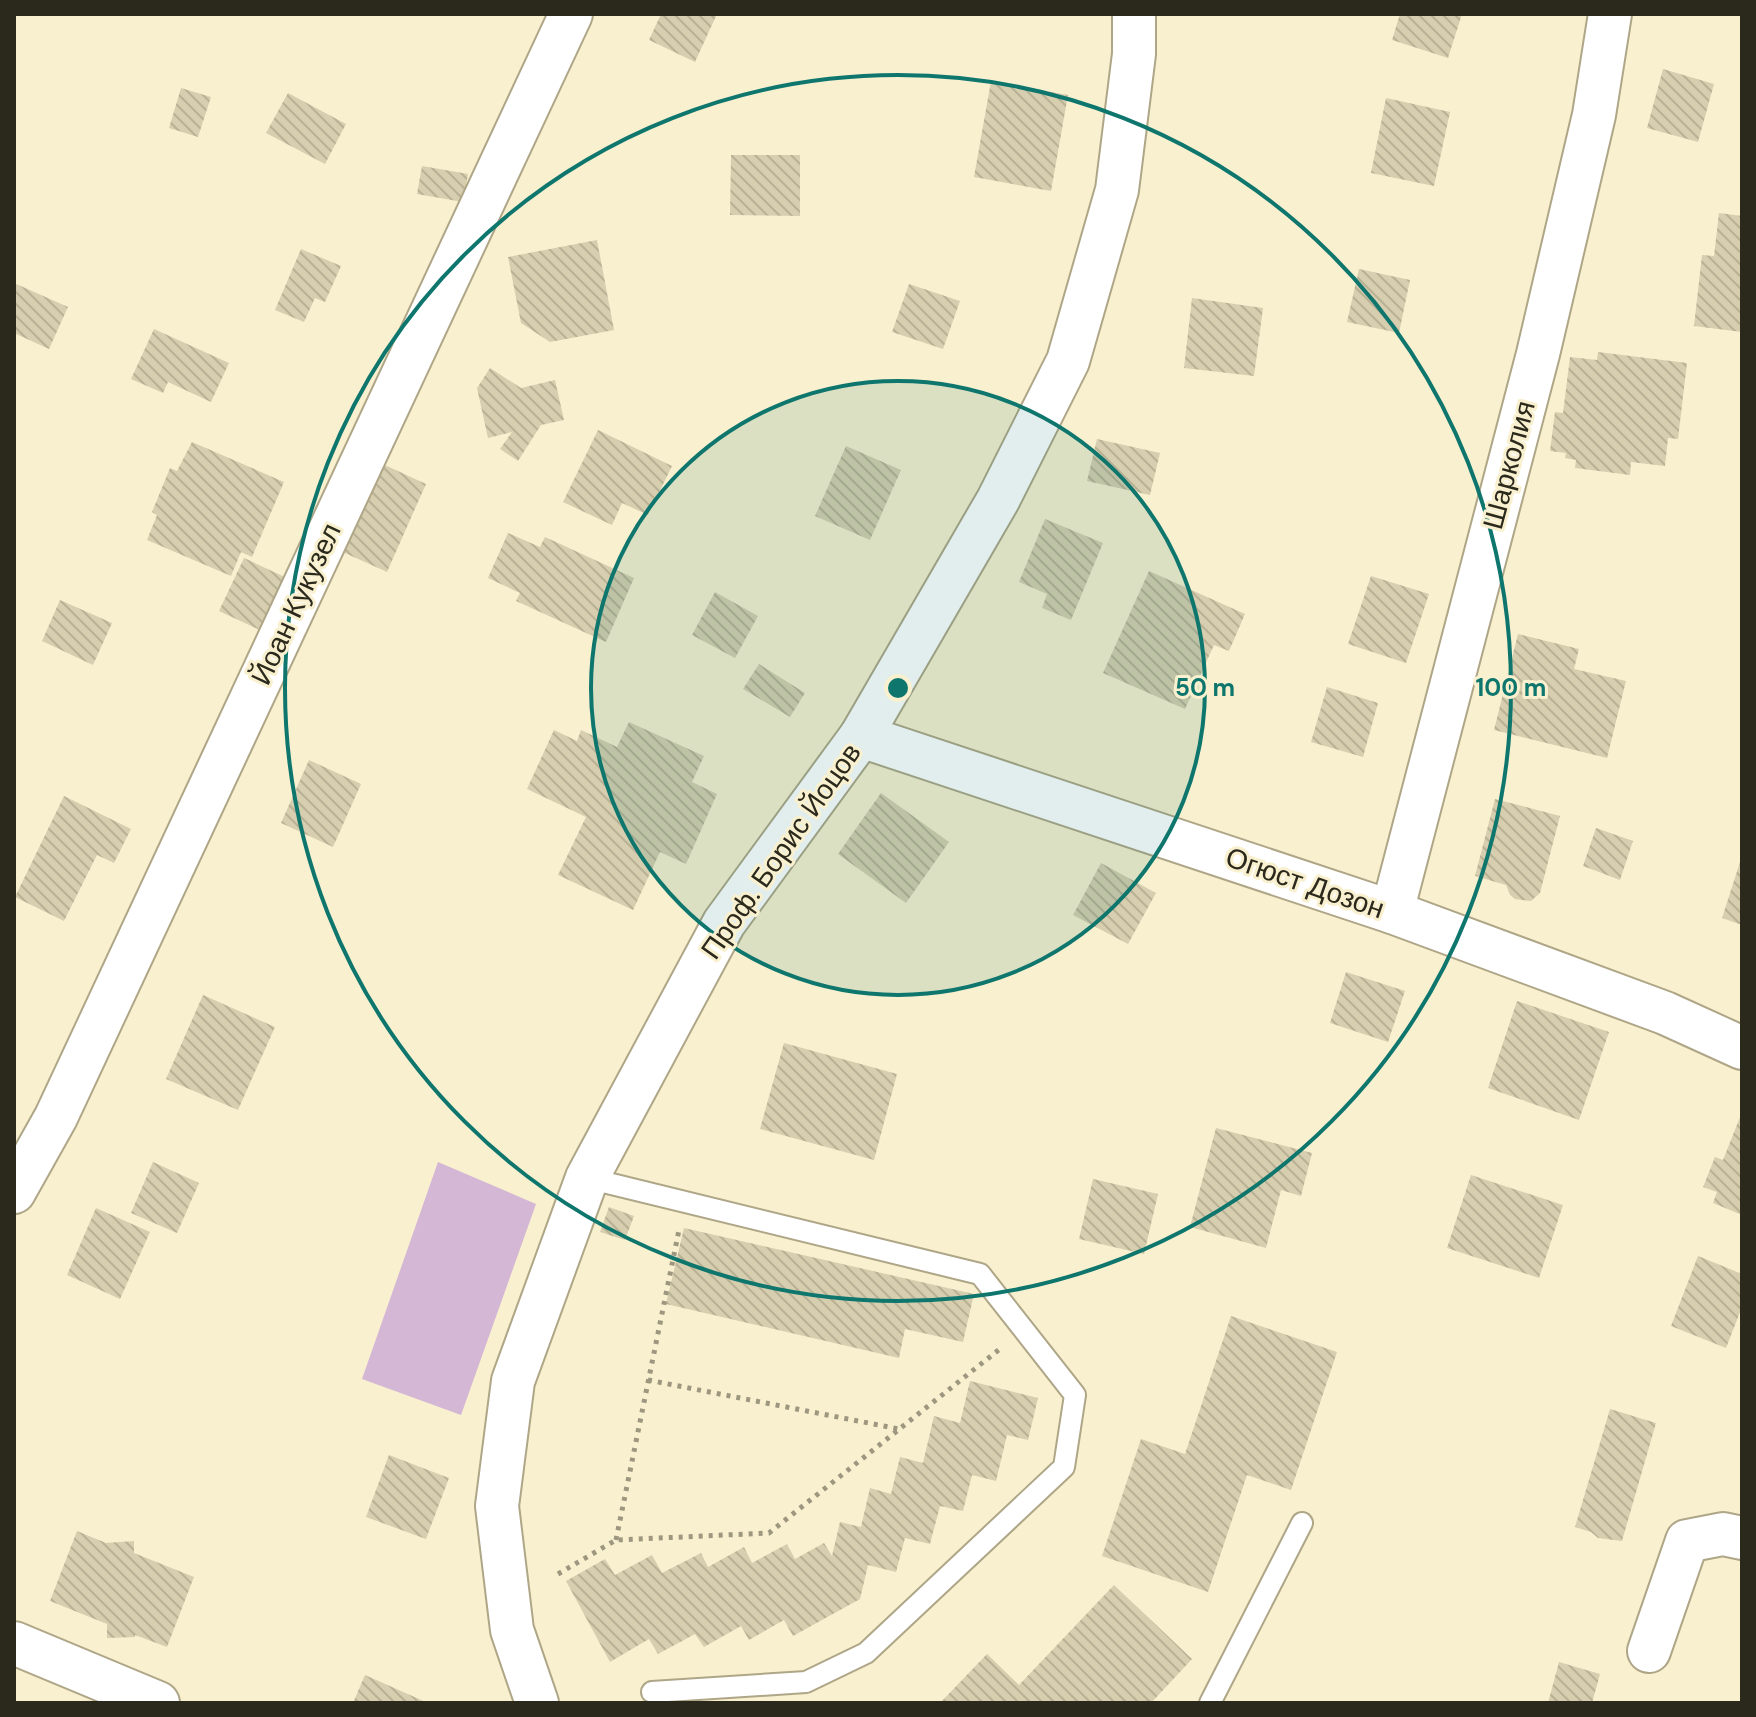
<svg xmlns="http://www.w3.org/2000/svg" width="1756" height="1717" font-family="'DM Sans',sans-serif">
<defs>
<pattern id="building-back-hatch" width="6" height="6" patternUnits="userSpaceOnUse" patternTransform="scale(2)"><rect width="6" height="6" fill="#d6ceae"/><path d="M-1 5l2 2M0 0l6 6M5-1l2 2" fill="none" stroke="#b8b195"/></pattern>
</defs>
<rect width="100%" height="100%" fill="#f8f0cf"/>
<path fill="#d4b6d5" d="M 438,1162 L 536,1204 L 461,1415 L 362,1379 Z"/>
<g fill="url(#building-back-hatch)">
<path d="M 661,14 L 717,14 L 695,62 L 649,40 Z"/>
<path d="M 1400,14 L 1462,14 L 1448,58 L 1392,40 Z"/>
<path d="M 1663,69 L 1714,84 L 1698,142 L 1647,128 Z"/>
<path d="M 991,81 L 1068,95 L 1051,191 L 974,177 Z"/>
<path d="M 181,88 L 211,97 L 198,137 L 169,128 Z"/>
<path d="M 288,93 L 346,124 L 325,164 L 266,133 Z"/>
<path d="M 1386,98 L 1450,112 L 1434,186 L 1371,173 Z"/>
<path d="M 731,155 L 800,155 L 800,216 L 730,215 Z"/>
<path d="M 422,166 L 468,174 L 463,202 L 417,194 Z"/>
<path d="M 1719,213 L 1742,216 L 1742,332 L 1694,326 L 1702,255 L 1714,256 Z"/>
<path d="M 597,240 L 614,330 L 550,342 L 521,323 L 508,257 Z"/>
<path d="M 301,249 L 341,266 L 325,302 L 315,298 L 304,322 L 275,310 Z"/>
<path d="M 1359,269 L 1410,280 L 1399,333 L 1347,322 Z"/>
<path d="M 14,283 L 68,307 L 49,349 L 14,333 Z"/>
<path d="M 909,284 L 960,301 L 943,349 L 892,332 Z"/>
<path d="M 1192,298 L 1263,308 L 1254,376 L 1184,368 Z"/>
<path d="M 154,329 L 229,363 L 211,402 L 168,382 L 163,393 L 131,379 Z"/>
<path d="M 1598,352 L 1687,363 L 1678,439 L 1668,438 L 1665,466 L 1631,462 L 1630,475 L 1575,468 L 1576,460 L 1565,458 L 1566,453 L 1550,451 L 1555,412 L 1563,413 L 1570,357 L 1597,360 Z"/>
<path d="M 490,368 L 521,388 L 555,380 L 564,420 L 541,425 L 518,461 L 500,449 L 512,432 L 488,438 L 477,388 Z"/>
<path d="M 598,430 L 672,466 L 648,515 L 622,503 L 612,525 L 563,502 Z"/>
<path d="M 1097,439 L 1160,453 L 1150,495 L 1087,481 Z"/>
<path d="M 192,442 L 284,482 L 252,557 L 241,552 L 231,576 L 147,540 L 157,515 L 152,512 L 170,468 L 177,471 Z"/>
<path d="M 846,446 L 901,470 L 870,540 L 815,516 Z"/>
<path d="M 376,461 L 426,484 L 387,572 L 336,549 Z"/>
<path d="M 1045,519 L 1103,543 L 1071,620 L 1042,608 L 1047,594 L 1019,582 Z"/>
<path d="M 508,533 L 540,547 L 545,537 L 634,578 L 606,642 L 516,601 L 520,593 L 488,578 Z"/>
<path d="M 244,558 L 289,579 L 264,632 L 219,611 Z"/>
<path d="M 1149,571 L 1245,614 L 1229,651 L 1214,645 L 1185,709 L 1103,673 Z"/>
<path d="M 1371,576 L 1429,594 L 1406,663 L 1348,644 Z"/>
<path d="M 715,592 L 758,616 L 735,658 L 692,635 Z"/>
<path d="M 60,600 L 112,623 L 93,665 L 42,641 Z"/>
<path d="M 1518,634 L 1579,649 L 1574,669 L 1626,681 L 1607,758 L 1494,730 Z"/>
<path d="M 759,664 L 805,693 L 790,717 L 743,689 Z"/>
<path d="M 1327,687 L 1378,703 L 1363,757 L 1311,742 Z"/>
<path d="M 629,722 L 704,756 L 692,782 L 717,794 L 686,864 L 660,852 L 633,910 L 558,875 L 586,817 L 527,789 L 554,730 L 577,741 L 581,730 L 617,747 Z"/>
<path d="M 309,760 L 361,784 L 333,847 L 281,823 Z"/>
<path d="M 881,793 L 949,842 L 906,903 L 838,854 Z"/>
<path d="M 64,796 L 131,829 L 114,863 L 97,855 L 64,921 L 15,897 Z"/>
<path d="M 1495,799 L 1560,816 L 1540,893 L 1531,901 L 1515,899 L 1510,895 L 1506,885 L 1475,876 Z"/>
<path d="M 1596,828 L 1633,841 L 1620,880 L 1583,866 Z"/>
<path d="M 1741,859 L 1742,859 L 1742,925 L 1722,918 Z"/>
<path d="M 1101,863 L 1156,893 L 1128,944 L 1073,915 Z"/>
<path d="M 1346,972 L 1405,991 L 1388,1042 L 1330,1023 Z"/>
<path d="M 203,995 L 275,1027 L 238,1110 L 166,1079 Z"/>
<path d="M 1517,1001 L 1609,1032 L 1579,1120 L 1488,1088 Z"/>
<path d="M 784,1043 L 897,1074 L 874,1160 L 760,1129 Z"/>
<path d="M 1742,1112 L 1742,1215 L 1713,1203 L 1717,1192 L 1703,1187 L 1715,1157 L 1723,1160 Z"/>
<path d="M 1216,1128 L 1312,1153 L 1301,1196 L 1281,1190 L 1266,1248 L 1190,1227 Z"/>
<path d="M 153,1162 L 199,1183 L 177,1233 L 131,1213 Z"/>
<path d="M 1471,1175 L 1563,1205 L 1539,1278 L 1447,1248 Z"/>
<path d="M 1093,1179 L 1158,1194 L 1144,1254 L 1079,1239 Z"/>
<path d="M 609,1207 L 634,1216 L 625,1240 L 600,1232 Z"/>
<path d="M 96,1208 L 150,1232 L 120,1299 L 67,1275 Z"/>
<path d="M 684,1228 L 974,1294 L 963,1342 L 905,1329 L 899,1358 L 666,1304 Z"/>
<path d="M 1698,1256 L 1742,1274 L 1742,1307 L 1726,1348 L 1671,1326 Z"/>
<path d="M 1231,1316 L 1337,1352 L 1291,1490 L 1247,1475 L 1208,1592 L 1102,1556 L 1141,1439 L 1185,1454 Z"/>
<path d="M 970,1381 L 1038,1398 L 1028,1440 L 1007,1435 L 996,1481 L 972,1475 L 963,1511 L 940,1506 L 930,1544 L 905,1538 L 896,1572 L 868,1565 L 860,1599 L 793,1636 L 784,1620 L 749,1640 L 741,1626 L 704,1647 L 695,1634 L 658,1654 L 649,1639 L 610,1662 L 566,1581 L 605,1559 L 615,1575 L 652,1555 L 662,1573 L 701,1553 L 708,1567 L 744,1547 L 752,1563 L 787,1544 L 795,1559 L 824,1543 L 832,1556 L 840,1522 L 861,1527 L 870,1488 L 891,1494 L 900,1457 L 923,1463 L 934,1416 L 960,1423 Z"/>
<path d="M 1610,1409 L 1656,1423 L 1622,1541 L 1598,1538 L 1591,1532 L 1575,1527 Z"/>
<path d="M 389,1455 L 449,1478 L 426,1539 L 366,1517 Z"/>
<path d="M 77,1531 L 106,1543 L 134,1541 L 134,1553 L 194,1577 L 167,1647 L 135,1635 L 135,1637 L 107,1638 L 107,1624 L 50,1601 Z"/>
<path d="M 1114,1585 L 1192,1659 L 1151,1703 L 940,1703 L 987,1654 L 1019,1685 Z"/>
<path d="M 1559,1662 L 1600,1674 L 1592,1703 L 1548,1703 Z"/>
<path d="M 365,1675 L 428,1703 L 353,1703 Z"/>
</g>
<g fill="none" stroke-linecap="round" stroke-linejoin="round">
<defs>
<g id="service">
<path d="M 587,1178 L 980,1274 L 1075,1395 L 1064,1467 L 866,1653 L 806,1682 L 652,1692"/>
<path d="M 1210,1703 L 1302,1523"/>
</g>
<g id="minor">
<path d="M 861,736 L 1392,912 L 1665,1013 L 1742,1048"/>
<path d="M 1392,912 L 1538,354 L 1594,115 L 1610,14"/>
<path d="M 14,1192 L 56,1117 L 571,14"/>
<path d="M 14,1643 L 158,1703"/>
<path d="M 1649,1651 L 1687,1541 L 1723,1534 L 1742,1538"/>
<path d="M 537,1703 L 512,1630 L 497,1506 L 513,1381 L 587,1178 L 724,923 L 861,736 L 998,500 L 1068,361 L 1117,190 L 1134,54 L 1134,14"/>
</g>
</defs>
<use href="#service" stroke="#aea687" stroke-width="24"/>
<use href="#minor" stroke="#aea687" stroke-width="46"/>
<g stroke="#9d9780" stroke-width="5" stroke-dasharray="4 6" stroke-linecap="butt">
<path d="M 648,1380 L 899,1429"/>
<path d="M 616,1540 L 679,1230"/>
<path d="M 558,1574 L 616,1540 L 769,1533 L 1001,1348"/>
</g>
<use href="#service" stroke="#fff" stroke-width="20"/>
<use href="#minor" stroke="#fff" stroke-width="42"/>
</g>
<circle cx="898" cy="688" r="307" fill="#0f766e" fill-opacity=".12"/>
<g fill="none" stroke="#0f766e" stroke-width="4">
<circle cx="898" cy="688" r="307"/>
<circle cx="898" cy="688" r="613"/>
</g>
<g text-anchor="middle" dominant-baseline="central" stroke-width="6" stroke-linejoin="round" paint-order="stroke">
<g font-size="28" fill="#2b281c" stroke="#f8f0cf">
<text transform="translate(1509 465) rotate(-75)">Шарколия</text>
<text transform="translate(296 604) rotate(-65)">Йоан Кукузел</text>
<text transform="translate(781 851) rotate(-55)">Проф. Борис Йоцов</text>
<text transform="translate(1305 883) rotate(19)">Огюст Дозон</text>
</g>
</g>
<circle cx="898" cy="688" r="12" fill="#0f766e" stroke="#f8f0cf" stroke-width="4"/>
<g font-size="24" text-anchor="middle" font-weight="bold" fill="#0f766e" stroke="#f8f0cf" stroke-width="6" stroke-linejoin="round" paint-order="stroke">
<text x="1205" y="696">50 m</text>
<text x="1511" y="696">100 m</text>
</g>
<rect width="1756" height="1717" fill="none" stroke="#2b281c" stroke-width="32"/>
</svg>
